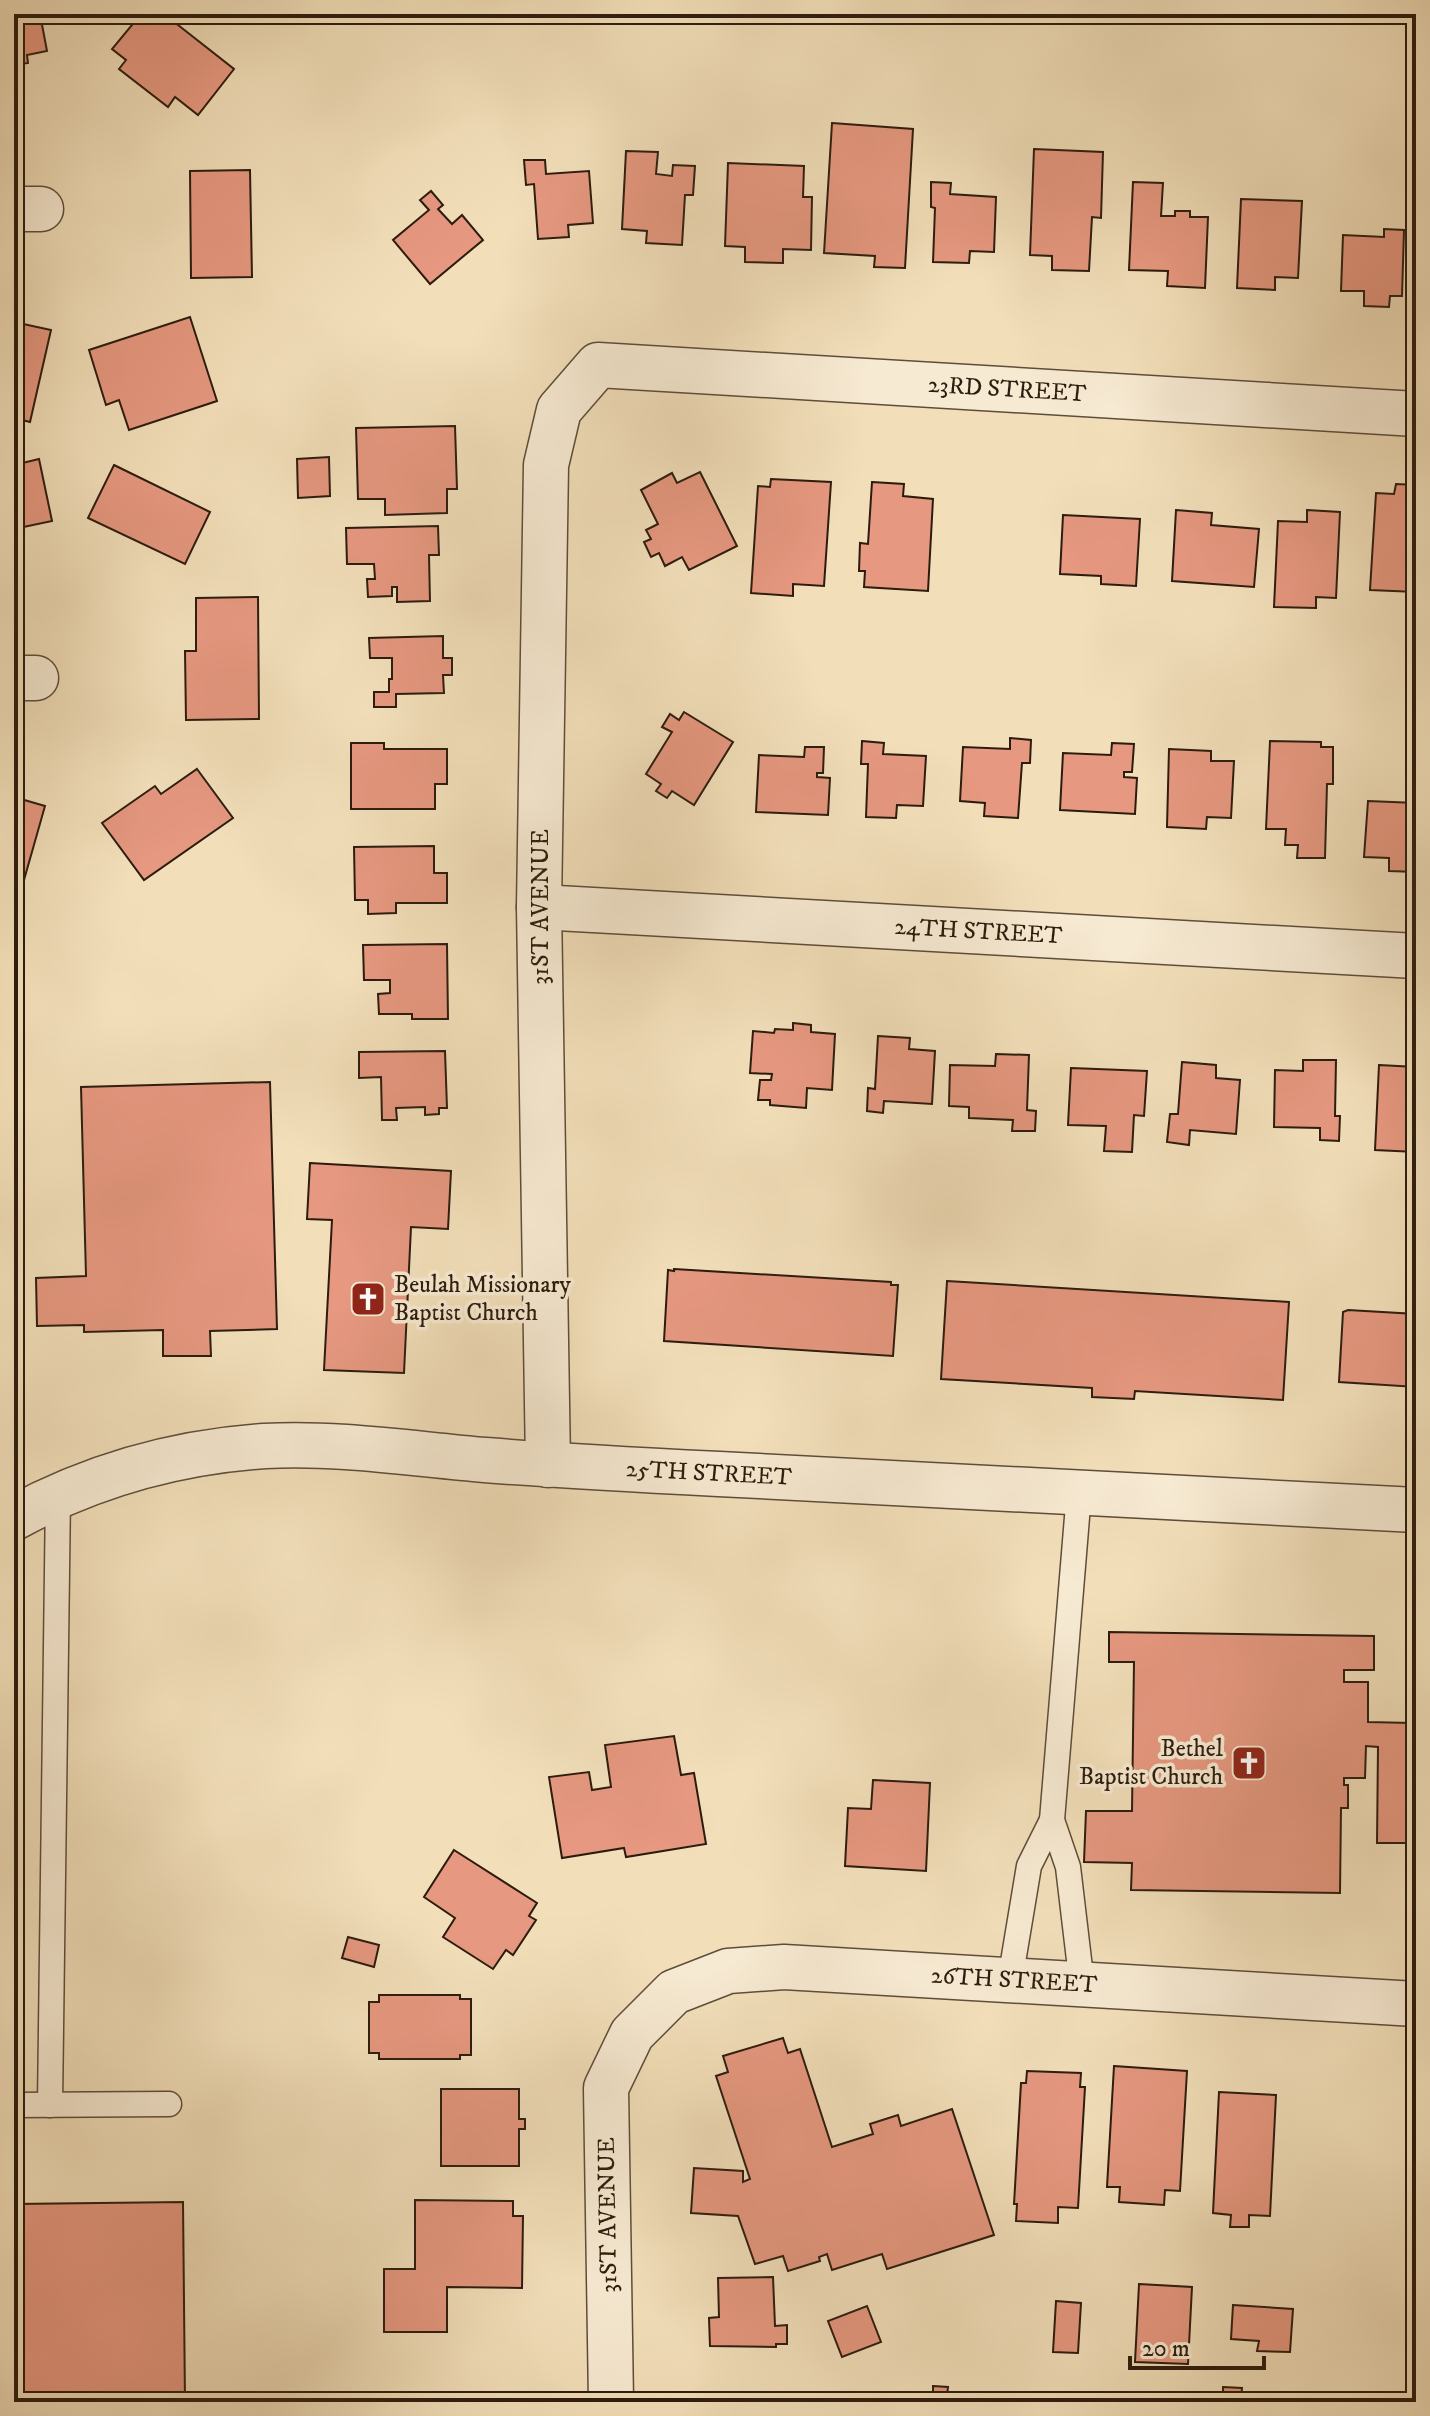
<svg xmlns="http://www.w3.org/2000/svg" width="1430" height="2416" font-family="'IM FELL DW Pica',serif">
<rect width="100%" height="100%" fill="#f2dfba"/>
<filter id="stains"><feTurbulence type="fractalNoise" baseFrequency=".0025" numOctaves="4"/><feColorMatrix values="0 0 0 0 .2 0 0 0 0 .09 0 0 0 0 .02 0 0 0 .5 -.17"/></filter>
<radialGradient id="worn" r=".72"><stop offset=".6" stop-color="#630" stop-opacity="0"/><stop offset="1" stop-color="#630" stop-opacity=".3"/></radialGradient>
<g fill="#e69880" stroke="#2c1c0e" stroke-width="2">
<path d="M 14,14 L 40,14 L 47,51 L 27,55 L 28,63 L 14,65 Z"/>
<path d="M 141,14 L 164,14 L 234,69 L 198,115 L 175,97 L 168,107 L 119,69 L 126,60 L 112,49 Z"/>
<path d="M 832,123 L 913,129 L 905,268 L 874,267 L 875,256 L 824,253 Z"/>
<path d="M 1034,149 L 1103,152 L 1101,218 L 1092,217 L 1089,271 L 1052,270 L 1052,256 L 1030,255 Z"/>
<path d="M 626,151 L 658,152 L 656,174 L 672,176 L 673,165 L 695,166 L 693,195 L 685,195 L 682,245 L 646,243 L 647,231 L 622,229 Z"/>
<path d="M 524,160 L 545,160 L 546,174 L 589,171 L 593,223 L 568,225 L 569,237 L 538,239 L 534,184 L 526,185 Z"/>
<path d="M 728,163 L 804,166 L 803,197 L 812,197 L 811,250 L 783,249 L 783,263 L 745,262 L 745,247 L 725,246 Z"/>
<path d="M 250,170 L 252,277 L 191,278 L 190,171 Z"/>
<path d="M 931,182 L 951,183 L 950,194 L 996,197 L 994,252 L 970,251 L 969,263 L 933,262 L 935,208 L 931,207 Z"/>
<path d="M 1133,182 L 1163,183 L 1161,216 L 1175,216 L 1175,211 L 1190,211 L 1190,217 L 1208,217 L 1205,288 L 1167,286 L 1168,271 L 1129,270 Z"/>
<path d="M 431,191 L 443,205 L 438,209 L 452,224 L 462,215 L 483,240 L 430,284 L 393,240 L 429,210 L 420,200 Z"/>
<path d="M 1241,199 L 1302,201 L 1298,278 L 1275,277 L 1275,290 L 1237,288 Z"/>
<path d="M 1384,229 L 1404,230 L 1402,296 L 1390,296 L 1389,307 L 1364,306 L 1364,291 L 1341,291 L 1343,235 L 1384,237 Z"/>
<path d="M 190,317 L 217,401 L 129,430 L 119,400 L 106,405 L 89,350 Z"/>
<path d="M 14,322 L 51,330 L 30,422 L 14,418 Z"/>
<path d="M 455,426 L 457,489 L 447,489 L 447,513 L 385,515 L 385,499 L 358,499 L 356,428 Z"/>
<path d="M 329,457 L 330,496 L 298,498 L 297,459 Z"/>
<path d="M 39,459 L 52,521 L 14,529 L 14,465 Z"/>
<path d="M 114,465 L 210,512 L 185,564 L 88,518 Z"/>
<path d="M 700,472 L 737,546 L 689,570 L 682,557 L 665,566 L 659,553 L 651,557 L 644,542 L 651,539 L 646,530 L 658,524 L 641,490 L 672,473 L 677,483 Z"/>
<path d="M 771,479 L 831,482 L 824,586 L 793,584 L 793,596 L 751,593 L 758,486 L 770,487 Z"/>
<path d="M 872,482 L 904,484 L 903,496 L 933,499 L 928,591 L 864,587 L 865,571 L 859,571 L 860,543 L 868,544 Z"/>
<path d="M 1396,484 L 1416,485 L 1416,592 L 1370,590 L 1376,493 L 1394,494 Z"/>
<path d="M 1176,510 L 1212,513 L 1211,525 L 1259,529 L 1254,587 L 1172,581 Z"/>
<path d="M 1307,510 L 1340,512 L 1336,598 L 1316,597 L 1316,608 L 1274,607 L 1278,521 L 1307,522 Z"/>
<path d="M 1063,515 L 1140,519 L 1136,586 L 1101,584 L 1101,576 L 1060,574 Z"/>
<path d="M 438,526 L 439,555 L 429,555 L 430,601 L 397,602 L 397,587 L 392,587 L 392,596 L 368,597 L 367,579 L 375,579 L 374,564 L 347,564 L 346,528 Z"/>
<path d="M 258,597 L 259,719 L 186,720 L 185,651 L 196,651 L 196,598 Z"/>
<path d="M 443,636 L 443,658 L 452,658 L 452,675 L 443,675 L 444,693 L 396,694 L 396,707 L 374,707 L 374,692 L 389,692 L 389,679 L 392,679 L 392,658 L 370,658 L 369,638 Z"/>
<path d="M 684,712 L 733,742 L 694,805 L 672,791 L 667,798 L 656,791 L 661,784 L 646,774 L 672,732 L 662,727 L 670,714 L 679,720 Z"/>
<path d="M 1010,738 L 1031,740 L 1030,763 L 1022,763 L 1018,818 L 984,816 L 985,803 L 960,801 L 963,747 L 1010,749 Z"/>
<path d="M 862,741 L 884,743 L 883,754 L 926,756 L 923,806 L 897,805 L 896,818 L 866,817 L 868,764 L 861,764 Z"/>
<path d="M 1270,741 L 1321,742 L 1321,747 L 1333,747 L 1333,784 L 1327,784 L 1325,858 L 1297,858 L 1298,845 L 1285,845 L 1286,829 L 1266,829 Z"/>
<path d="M 351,743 L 384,743 L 384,749 L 447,749 L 447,784 L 435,784 L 435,809 L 351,809 Z"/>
<path d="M 1112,743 L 1134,744 L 1132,772 L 1124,772 L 1124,777 L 1137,778 L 1135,814 L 1060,810 L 1063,753 L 1111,755 Z"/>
<path d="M 805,747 L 824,747 L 823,773 L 817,773 L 817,777 L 830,778 L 828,815 L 756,812 L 759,755 L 804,757 Z"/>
<path d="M 1169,749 L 1211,751 L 1211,761 L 1234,761 L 1231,818 L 1207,817 L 1206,829 L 1167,827 Z"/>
<path d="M 197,769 L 233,818 L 144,880 L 102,823 L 155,786 L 161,794 Z"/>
<path d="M 14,797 L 45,806 L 22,887 L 14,885 Z"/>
<path d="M 1368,801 L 1416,803 L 1416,872 L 1389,871 L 1389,858 L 1364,857 Z"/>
<path d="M 434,846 L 434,873 L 447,873 L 447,903 L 396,903 L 396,913 L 368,914 L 368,900 L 355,900 L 354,847 Z"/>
<path d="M 447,944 L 448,1019 L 412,1019 L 412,1014 L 379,1014 L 378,994 L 390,993 L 390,980 L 364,980 L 363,945 Z"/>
<path d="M 793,1023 L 811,1025 L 811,1032 L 835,1034 L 832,1090 L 807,1088 L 806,1108 L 770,1105 L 770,1100 L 758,1100 L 760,1080 L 771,1080 L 772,1074 L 750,1073 L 753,1031 L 774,1033 L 775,1029 L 793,1030 Z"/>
<path d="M 878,1036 L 910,1038 L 909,1049 L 935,1051 L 932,1104 L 884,1101 L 883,1113 L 867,1111 L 868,1088 L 875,1089 Z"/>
<path d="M 445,1051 L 447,1108 L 439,1108 L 439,1114 L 425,1115 L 425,1107 L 396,1108 L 397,1120 L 382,1120 L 381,1077 L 359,1078 L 359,1052 Z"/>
<path d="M 996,1054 L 1029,1055 L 1027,1110 L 1036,1111 L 1035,1131 L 1012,1131 L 1013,1120 L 969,1118 L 969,1107 L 949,1106 L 950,1065 L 995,1066 Z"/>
<path d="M 1303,1060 L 1336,1060 L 1335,1116 L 1340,1116 L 1339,1141 L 1320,1140 L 1320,1128 L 1274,1127 L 1275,1070 L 1303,1071 Z"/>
<path d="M 1182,1062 L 1216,1065 L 1216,1078 L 1240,1080 L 1236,1134 L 1190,1130 L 1189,1145 L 1167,1142 L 1170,1114 L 1178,1114 Z"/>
<path d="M 1379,1065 L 1416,1067 L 1416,1152 L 1375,1150 Z"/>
<path d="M 1071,1068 L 1147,1071 L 1144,1116 L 1134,1115 L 1132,1152 L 1104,1151 L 1106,1126 L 1068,1125 Z"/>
<path d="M 270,1082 L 277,1329 L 210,1331 L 211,1356 L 163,1356 L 163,1330 L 84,1332 L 84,1325 L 37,1326 L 36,1278 L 86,1276 L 81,1087 Z"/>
<path d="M 310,1163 L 451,1171 L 448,1229 L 411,1227 L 404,1373 L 324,1370 L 332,1220 L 307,1219 Z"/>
<path d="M 674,1269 L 891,1282 L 891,1285 L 898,1285 L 893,1356 L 664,1341 L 668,1270 L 674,1271 Z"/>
<path d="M 947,1281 L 1289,1302 L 1283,1400 L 1135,1391 L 1134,1399 L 1092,1397 L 1092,1388 L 941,1379 Z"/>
<path d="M 1348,1310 L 1416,1314 L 1416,1387 L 1339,1382 L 1343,1312 Z"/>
<path d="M 1109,1632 L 1374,1636 L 1374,1670 L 1344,1670 L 1344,1682 L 1368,1682 L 1368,1722 L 1412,1723 L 1412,1672 L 1416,1672 L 1416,1843 L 1377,1843 L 1378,1747 L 1366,1746 L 1365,1778 L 1344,1778 L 1344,1785 L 1348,1785 L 1348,1808 L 1341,1808 L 1340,1893 L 1131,1890 L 1132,1863 L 1084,1862 L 1086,1811 L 1132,1811 L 1134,1662 L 1109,1662 Z"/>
<path d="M 674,1736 L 681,1775 L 694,1773 L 706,1844 L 626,1857 L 624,1848 L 562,1858 L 549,1777 L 589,1772 L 592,1790 L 611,1787 L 605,1745 Z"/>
<path d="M 873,1780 L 930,1783 L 926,1871 L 845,1866 L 848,1808 L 871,1809 Z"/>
<path d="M 454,1850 L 537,1903 L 529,1916 L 536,1920 L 513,1955 L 506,1950 L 493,1969 L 443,1937 L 455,1918 L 424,1897 Z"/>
<path d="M 348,1937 L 379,1945 L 374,1967 L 342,1958 Z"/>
<path d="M 379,1995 L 460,1995 L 460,1999 L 471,1999 L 471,2055 L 460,2055 L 460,2059 L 379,2059 L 379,2053 L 369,2053 L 369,2002 L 379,2002 Z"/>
<path d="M 783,2038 L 788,2053 L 800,2049 L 832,2147 L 873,2134 L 870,2124 L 898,2115 L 901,2126 L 952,2109 L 994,2235 L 887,2269 L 882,2254 L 832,2270 L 827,2254 L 819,2257 L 820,2261 L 788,2271 L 783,2256 L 755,2264 L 738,2216 L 691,2213 L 694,2168 L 743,2171 L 743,2182 L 750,2179 L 716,2076 L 728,2072 L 723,2056 Z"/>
<path d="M 1114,2066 L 1187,2071 L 1180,2191 L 1165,2190 L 1164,2205 L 1119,2202 L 1120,2187 L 1107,2187 Z"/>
<path d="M 1027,2071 L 1081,2073 L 1080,2087 L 1085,2087 L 1078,2208 L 1058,2207 L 1058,2223 L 1016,2221 L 1017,2204 L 1014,2204 L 1021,2083 L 1026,2083 Z"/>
<path d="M 441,2089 L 519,2089 L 519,2119 L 525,2119 L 525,2129 L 519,2129 L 519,2166 L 441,2166 Z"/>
<path d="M 1219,2092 L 1276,2095 L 1270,2216 L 1249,2215 L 1249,2227 L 1230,2227 L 1231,2215 L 1213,2213 Z"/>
<path d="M 415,2200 L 513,2201 L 513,2216 L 523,2216 L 522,2288 L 447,2287 L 447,2332 L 384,2332 L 384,2269 L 415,2269 Z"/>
<path d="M 183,2202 L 185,2402 L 16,2402 L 14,2204 Z"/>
<path d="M 773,2277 L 775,2326 L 787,2325 L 787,2344 L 776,2344 L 776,2347 L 710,2346 L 709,2318 L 719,2317 L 718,2278 Z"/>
<path d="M 1139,2284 L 1192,2287 L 1188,2364 L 1135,2362 Z"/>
<path d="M 1056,2301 L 1081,2303 L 1078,2353 L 1053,2352 Z"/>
<path d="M 1233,2305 L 1293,2309 L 1290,2352 L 1257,2351 L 1259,2341 L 1231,2339 Z"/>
<path d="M 867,2306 L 881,2342 L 842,2357 L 828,2321 Z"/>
<path d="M 933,2386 L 948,2387 L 947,2396 L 977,2398 L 977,2402 L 896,2402 L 896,2395 L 933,2396 Z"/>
<path d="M 1223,2387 L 1242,2388 L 1241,2401 L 1263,2402 L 1200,2402 L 1200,2399 L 1223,2401 Z"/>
<path d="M 1294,2392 L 1314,2393 L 1313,2402 L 1293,2402 Z"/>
</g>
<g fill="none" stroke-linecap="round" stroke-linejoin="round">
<defs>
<g id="lane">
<path d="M 1052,1820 L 1079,1493"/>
<path d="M 1010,1980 L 1029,1866 L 1052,1820 L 1068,1867 L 1082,1985"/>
<path d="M 14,2105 L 169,2104"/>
<path d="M 50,2105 L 58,1494"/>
</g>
<g id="street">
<path d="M 14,209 L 41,209"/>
<path d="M 14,678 L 36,678"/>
<path id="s1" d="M 539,907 L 1416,956"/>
<path id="s2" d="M 548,1465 L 539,907 L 546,465 L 559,410 L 598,365 L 1416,414"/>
<path id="s3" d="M 14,1518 C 93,1475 175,1452 265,1446 C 338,1442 413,1454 485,1460 C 563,1466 641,1470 719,1474 C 952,1486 1184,1498 1416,1510"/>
<path id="s4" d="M 611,2402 L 606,2088 L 632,2034 L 674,1992 L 728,1971 L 784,1967 L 1416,2004"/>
</g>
</defs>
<use href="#lane" stroke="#5e4d39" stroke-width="27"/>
<use href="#street" stroke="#5e4d39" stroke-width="47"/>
<use href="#lane" stroke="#f7ead2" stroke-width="24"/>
<use href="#street" stroke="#f7ead2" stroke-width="44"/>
</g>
<defs>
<symbol id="church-square" viewBox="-11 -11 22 22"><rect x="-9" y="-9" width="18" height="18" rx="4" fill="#8f2418" stroke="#f7ead2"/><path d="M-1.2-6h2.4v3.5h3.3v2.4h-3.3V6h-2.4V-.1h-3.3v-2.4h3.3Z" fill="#fff"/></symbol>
</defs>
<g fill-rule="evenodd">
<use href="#church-square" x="348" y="1279" width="40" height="40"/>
<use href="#church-square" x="1229" y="1743" width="40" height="40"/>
</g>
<g text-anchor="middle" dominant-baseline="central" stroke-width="7" stroke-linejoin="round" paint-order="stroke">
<g font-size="24" fill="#2c1c0e" stroke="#f7ead2">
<text stroke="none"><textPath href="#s2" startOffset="1526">23RD STREET</textPath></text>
<text transform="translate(541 907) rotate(-90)">31ST AVENUE</text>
<text stroke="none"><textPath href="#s1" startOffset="440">24TH STREET</textPath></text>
<text stroke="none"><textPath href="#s3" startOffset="708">25TH STREET</textPath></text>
<text stroke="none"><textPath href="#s4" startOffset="778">26TH STREET</textPath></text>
<text transform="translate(608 2215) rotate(-91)">31ST AVENUE</text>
</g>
<g font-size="24" fill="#2c1c0e" stroke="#f7ead2" text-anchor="start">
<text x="394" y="1285">Beulah Missionary<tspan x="394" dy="28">Baptist Church</tspan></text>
<text x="1223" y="1749" text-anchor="end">Bethel<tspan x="1223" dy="28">Baptist Church</tspan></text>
</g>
</g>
<rect width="1430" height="2416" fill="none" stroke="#f2dfba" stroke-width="48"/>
<rect x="16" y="16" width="1398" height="2384" fill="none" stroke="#2c1c0e" stroke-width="4"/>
<rect x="24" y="24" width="1382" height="2368" fill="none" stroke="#2c1c0e" stroke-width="2"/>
<path d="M1130 2356v12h134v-12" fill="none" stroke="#2c1c0e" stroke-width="4"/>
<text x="1142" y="2356" font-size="24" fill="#2c1c0e" stroke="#f7ead2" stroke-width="6" paint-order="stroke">20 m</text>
<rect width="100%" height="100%" filter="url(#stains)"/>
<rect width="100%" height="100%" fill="url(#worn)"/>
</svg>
